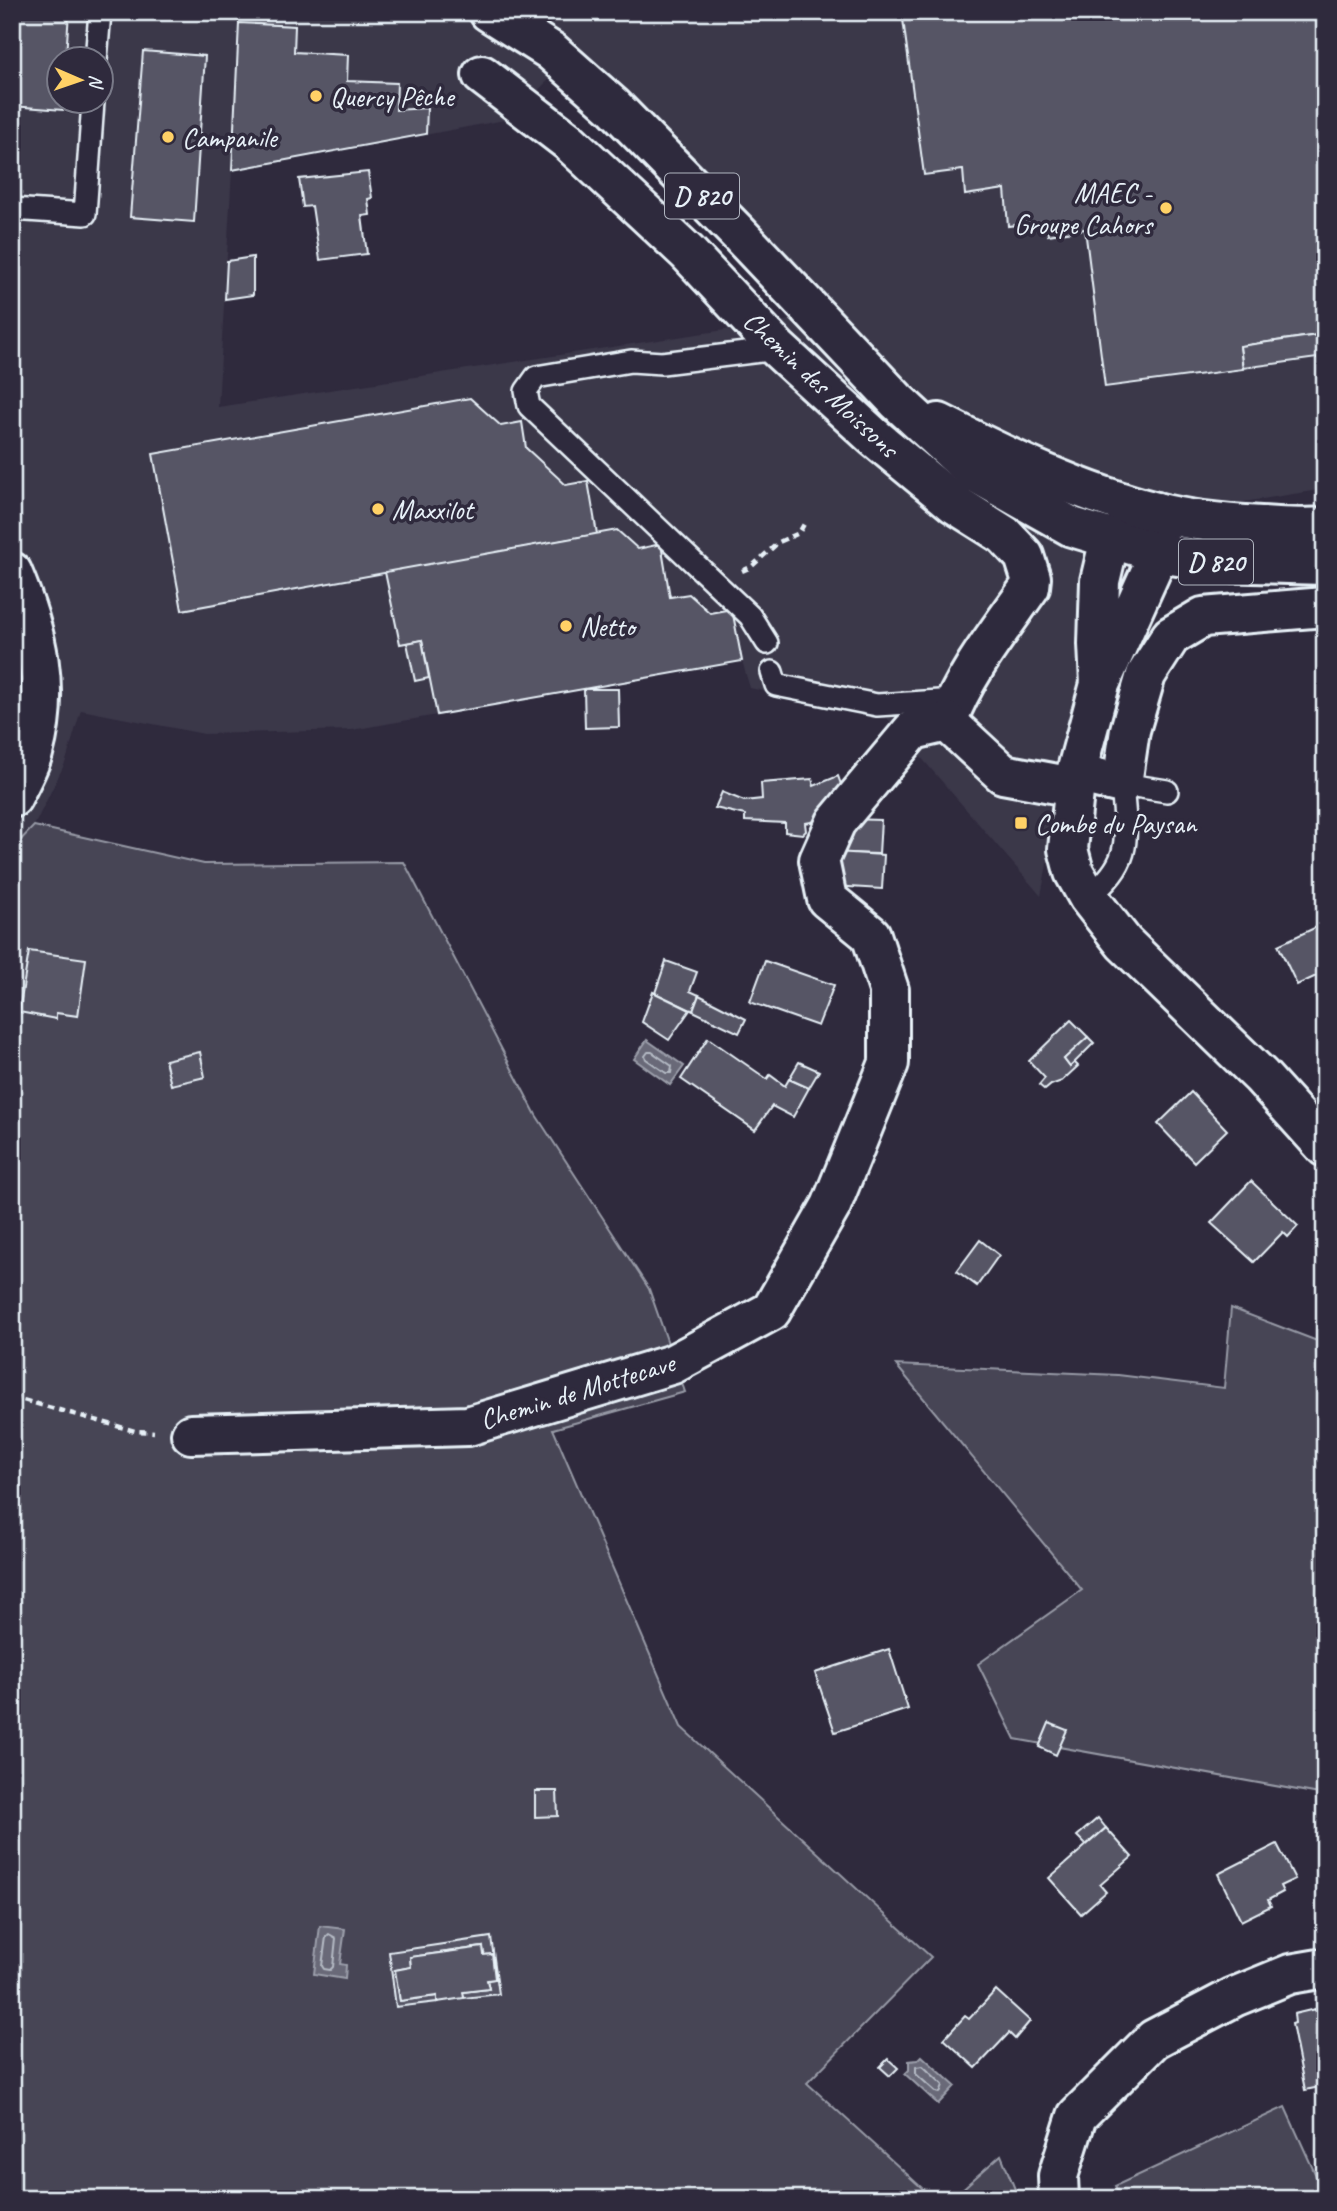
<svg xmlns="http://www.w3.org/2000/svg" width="1337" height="2211" font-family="Caveat,sans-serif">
<rect width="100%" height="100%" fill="#2f2a3d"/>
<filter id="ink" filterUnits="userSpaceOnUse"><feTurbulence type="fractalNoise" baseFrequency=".0143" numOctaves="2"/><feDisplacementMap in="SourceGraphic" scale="14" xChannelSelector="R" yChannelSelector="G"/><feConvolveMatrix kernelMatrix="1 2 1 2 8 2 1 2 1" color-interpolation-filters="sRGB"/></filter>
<g filter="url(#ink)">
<path fill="#3b3749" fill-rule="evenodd" d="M 12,12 L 1325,12 L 1325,489 L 1111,523 L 1041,896 L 887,718 L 750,688 L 742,661 L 352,730 L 204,734 L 81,710 L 66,761 L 34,826 L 12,849 ZM 570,58 L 809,317 L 218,407 L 232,171 L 510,119 ZM 60,60 L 102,60 L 102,102 L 60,102 Z"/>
<g fill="#464455" stroke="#979aa6" stroke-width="2">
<path d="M 34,826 L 204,864 L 404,862 L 536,1115 L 649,1289 L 685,1392 L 553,1429 L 681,1727 L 931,1957 L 807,2083 L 934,2199 L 12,2199 L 12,849 Z"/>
<path d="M 1231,1308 L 1325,1344 L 1325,1795 L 1015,1739 L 978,1664 L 1082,1590 L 896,1365 L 1118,1375 L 1224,1388 Z"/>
<path d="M 1285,2107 L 1323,2191 L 1307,2199 L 1121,2199 L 1115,2186 Z"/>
<path d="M 1001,2155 L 1019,2199 L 951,2199 Z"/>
</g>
<g fill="#696978" stroke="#9c9fab" stroke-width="2">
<path d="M 647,1040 L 684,1066 L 670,1085 L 634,1059 Z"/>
<path d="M 320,1926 L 345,1929 L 340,1964 L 346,1965 L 345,1979 L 314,1974 Z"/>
<path d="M 922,2056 L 955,2086 L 938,2104 L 905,2074 L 909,2070 L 909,2061 L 918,2060 Z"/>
</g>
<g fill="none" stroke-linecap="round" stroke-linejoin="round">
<g stroke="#b5bbc5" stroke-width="2">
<path d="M 648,1052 L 652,1052 L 672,1066 L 671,1073 L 666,1073 L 646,1059 L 645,1056 Z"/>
<path d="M 329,1934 L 336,1938 L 333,1967 L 330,1970 L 324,1969 L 322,1966 L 326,1937 Z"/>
<path d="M 923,2066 L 943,2085 L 940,2093 L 936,2092 L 916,2074 L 916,2067 Z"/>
</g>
</g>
<g fill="#575565" stroke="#e8f1f8" stroke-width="2">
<path d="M 12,12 L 69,12 L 66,57 L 71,60 L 60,60 L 60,102 L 64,102 L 63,110 L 12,106 Z"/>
<path d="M 902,12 L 1325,12 L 1325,334 L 1240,346 L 1243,369 L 1105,387 L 1085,229 L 1048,235 L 1046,221 L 1008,226 L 1005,189 L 965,195 L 963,170 L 924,175 Z"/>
<path d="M 239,23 L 295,26 L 294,52 L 348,55 L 347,81 L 397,83 L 396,110 L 427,108 L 426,134 L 232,170 Z"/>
<path d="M 143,51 L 205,56 L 194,222 L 130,217 Z"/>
<path d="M 368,172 L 372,198 L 368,199 L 370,215 L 362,216 L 367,254 L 320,260 L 312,206 L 303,207 L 299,179 Z"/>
<path d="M 253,257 L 253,295 L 225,299 L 227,261 Z"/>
<path d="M 1325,334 L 1325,357 L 1243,368 L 1240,346 Z"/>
<path d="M 470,398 L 501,426 L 522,422 L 526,448 L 566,485 L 588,481 L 597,534 L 182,610 L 153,454 Z"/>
<path d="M 617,530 L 638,549 L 661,544 L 670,597 L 689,594 L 710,613 L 732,609 L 742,661 L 437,715 L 422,640 L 400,644 L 385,572 Z"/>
<path d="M 422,640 L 429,678 L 415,681 L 407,643 Z"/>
<path d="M 584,689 L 618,689 L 619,727 L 585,728 Z"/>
<path d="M 838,776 L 843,790 L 817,821 L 805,823 L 806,831 L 803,834 L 785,832 L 785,823 L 745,821 L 745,815 L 715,808 L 722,792 L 744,801 L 762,799 L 761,783 L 812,779 L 814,786 Z"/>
<path d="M 848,819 L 881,820 L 879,854 L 845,853 Z"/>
<path d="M 835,852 L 884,855 L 882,889 L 832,886 Z"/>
<path d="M 1325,923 L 1325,972 L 1297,985 L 1278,945 Z"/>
<path d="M 29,951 L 86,959 L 78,1016 L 56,1013 L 56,1019 L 19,1012 Z"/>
<path d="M 666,961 L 697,972 L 690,991 L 699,995 L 693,1011 L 655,993 Z"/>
<path d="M 765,961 L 834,985 L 818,1026 L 750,1002 Z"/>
<path d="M 653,992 L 690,1010 L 669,1040 L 642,1022 Z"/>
<path d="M 699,995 L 746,1019 L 739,1033 L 693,1011 Z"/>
<path d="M 1071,1020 L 1088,1037 L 1064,1059 L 1070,1067 L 1074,1062 L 1078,1066 L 1062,1081 L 1051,1085 L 1045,1090 L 1039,1085 L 1045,1078 L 1029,1061 Z"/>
<path d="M 1088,1037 L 1094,1043 L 1070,1067 L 1064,1059 Z"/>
<path d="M 708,1038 L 767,1079 L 770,1075 L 785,1086 L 789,1079 L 809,1088 L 793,1117 L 772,1106 L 755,1130 L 681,1079 Z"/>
<path d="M 200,1052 L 205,1077 L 171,1085 L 165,1060 Z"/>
<path d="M 799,1062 L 819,1071 L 809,1088 L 789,1079 Z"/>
<path d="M 1191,1092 L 1227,1130 L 1194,1162 L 1158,1124 Z"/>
<path d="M 1251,1181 L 1298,1226 L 1288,1237 L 1283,1232 L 1254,1262 L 1211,1223 Z"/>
<path d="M 980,1240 L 999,1255 L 977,1286 L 957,1271 Z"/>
<path d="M 889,1649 L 908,1709 L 835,1732 L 815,1673 Z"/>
<path d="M 1049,1723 L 1067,1730 L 1056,1755 L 1039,1747 Z"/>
<path d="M 535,1791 L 557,1791 L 558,1816 L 535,1817 Z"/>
<path d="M 1098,1818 L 1106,1828 L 1086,1845 L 1077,1836 Z"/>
<path d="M 1106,1828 L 1132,1857 L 1100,1885 L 1106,1892 L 1081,1914 L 1049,1878 Z"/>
<path d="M 1277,1844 L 1295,1879 L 1280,1886 L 1283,1892 L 1268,1900 L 1271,1906 L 1241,1921 L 1218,1874 Z"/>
<path d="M 491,1937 L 499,1994 L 464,1998 L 463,1992 L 489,1989 L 487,1980 L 495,1979 L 492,1954 L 484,1955 L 483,1947 L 410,1957 L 411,1967 L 395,1970 L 400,2001 L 437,1996 L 437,2002 L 396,2007 L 389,1952 Z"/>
<path d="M 483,1947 L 484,1955 L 492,1954 L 495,1979 L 487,1980 L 489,1989 L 463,1992 L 464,1998 L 437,2002 L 437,1996 L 400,2001 L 395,1970 L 411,1967 L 410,1957 Z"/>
<path d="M 996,1990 L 1030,2021 L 1015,2039 L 1009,2033 L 976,2068 L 944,2039 L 965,2016 L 969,2019 Z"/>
<path d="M 1315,2009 L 1317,2018 L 1325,2016 L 1325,2086 L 1305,2090 L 1292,2024 L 1295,2023 L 1294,2014 Z"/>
<path d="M 888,2059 L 898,2068 L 890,2076 L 880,2067 Z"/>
</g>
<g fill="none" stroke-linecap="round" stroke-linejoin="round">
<defs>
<g id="lane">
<path d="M 96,60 L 100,12"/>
<path d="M 12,209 L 85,214 L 93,102"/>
<path d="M 767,643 L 750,616 L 529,406 L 526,391 L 536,377 L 631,361 L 662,363 L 778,349"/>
<path d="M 772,672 L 776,685 L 877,705 L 955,700"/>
<path d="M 1088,897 C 1135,861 1126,837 1122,784 L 1167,791"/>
</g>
<g id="street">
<path d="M 482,75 L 568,141 L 687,252 L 778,349 L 874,437 L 955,504 L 1004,535 L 1024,556 L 1031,578 L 1030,587 C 1000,630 965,673 947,722"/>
<path d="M 12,572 C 37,631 51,689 33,753 C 28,768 19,784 12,798"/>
<path d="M 1100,684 L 1098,644 L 1100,581 L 1110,539 L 1156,512 L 1159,553 L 1100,684 L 1076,773 L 1068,849 L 1074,872 L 1088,897 L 1124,943 L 1261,1076 L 1325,1147"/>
<path d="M 947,722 L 1003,774 L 1073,787"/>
<path d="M 1076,773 L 1122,784 L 1130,730 L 1146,675 L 1171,636 L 1203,617 L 1325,607"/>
<path d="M 191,1434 L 468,1426 L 673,1364 L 771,1311 L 831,1206 L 889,1063 L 889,990 L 871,935 L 827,899 L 819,860 L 836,822 L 913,730 L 947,722"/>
<path d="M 1059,2199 L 1058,2176 L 1077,2116 L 1154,2039 L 1234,1997 L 1290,1974 L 1325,1968"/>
</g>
<g id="primary">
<path d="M 489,12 L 551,51 L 613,106 L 738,233 L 897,401 L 974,472 L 1072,527 L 1159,553 L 1216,562 L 1325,565"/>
<path d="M 939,423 C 1008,458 1081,493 1156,512 C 1190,521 1226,524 1261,526 C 1282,527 1303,529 1325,527"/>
</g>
</defs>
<use href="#lane" stroke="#e8f1f8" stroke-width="26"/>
<use href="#street" stroke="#e8f1f8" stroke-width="44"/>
<use href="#primary" stroke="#e8f1f8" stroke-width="44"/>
<g stroke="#e8f1f8" stroke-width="4.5" stroke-dasharray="7 5" stroke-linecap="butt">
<path d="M 742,571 L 751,567 L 779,542 L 799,533 L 804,524"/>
<path d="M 12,1397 L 135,1431 L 154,1432"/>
</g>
<use href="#lane" stroke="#2f2a3d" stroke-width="21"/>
<use href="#street" stroke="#2f2a3d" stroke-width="38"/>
<use href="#primary" stroke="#2f2a3d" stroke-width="38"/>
</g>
</g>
<g fill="#ffd166" stroke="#2f2a3d" stroke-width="2.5">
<circle cx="316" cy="96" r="7"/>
<circle cx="168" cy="137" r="7"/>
<circle cx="1166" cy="208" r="7"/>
<circle cx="378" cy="509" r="7"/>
<circle cx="566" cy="626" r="7"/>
<rect x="1014" y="816" width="14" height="14" rx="3.5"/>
</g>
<g text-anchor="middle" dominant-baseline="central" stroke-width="7" stroke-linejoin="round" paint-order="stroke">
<g fill="#2f2a3d" stroke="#b0b5c0" stroke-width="2">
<rect x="665" y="173.5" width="74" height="45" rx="5"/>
<rect x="1179" y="539.5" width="74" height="45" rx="5"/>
</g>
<g font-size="26" font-weight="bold" fill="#e8f1f8">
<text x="702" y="196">D 820</text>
<text x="1216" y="562">D 820</text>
</g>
<g font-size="28" fill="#e8f1f8" stroke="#2f2a3d" text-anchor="start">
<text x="330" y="96">Quercy Pêche</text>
<text x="182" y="137">Campanile</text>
<text x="1152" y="192" text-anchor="end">MAEC -<tspan x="1152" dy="32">Groupe Cahors</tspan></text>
<text x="392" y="509">Maxxilot</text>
<text x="580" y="626">Netto</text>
<text x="1035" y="823">Combe du Paysan</text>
</g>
<g font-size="28" fill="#e8f1f8" stroke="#2f2a3d">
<text transform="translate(821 384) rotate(43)">Chemin des Moissons</text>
<text transform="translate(577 1391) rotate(-17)">Chemin de Mottecave</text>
</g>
</g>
<rect width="1337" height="2211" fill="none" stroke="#2f2a3d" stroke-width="42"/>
<rect x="21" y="21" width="1295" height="2169" fill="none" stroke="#e8f1f8" stroke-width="2.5" filter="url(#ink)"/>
<g transform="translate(80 80) rotate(92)"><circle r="33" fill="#2f2a3d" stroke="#797a88" stroke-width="2"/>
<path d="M0-5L12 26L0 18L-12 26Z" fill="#ffd166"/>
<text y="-10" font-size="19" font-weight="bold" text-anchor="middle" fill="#e8f1f8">N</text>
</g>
</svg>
